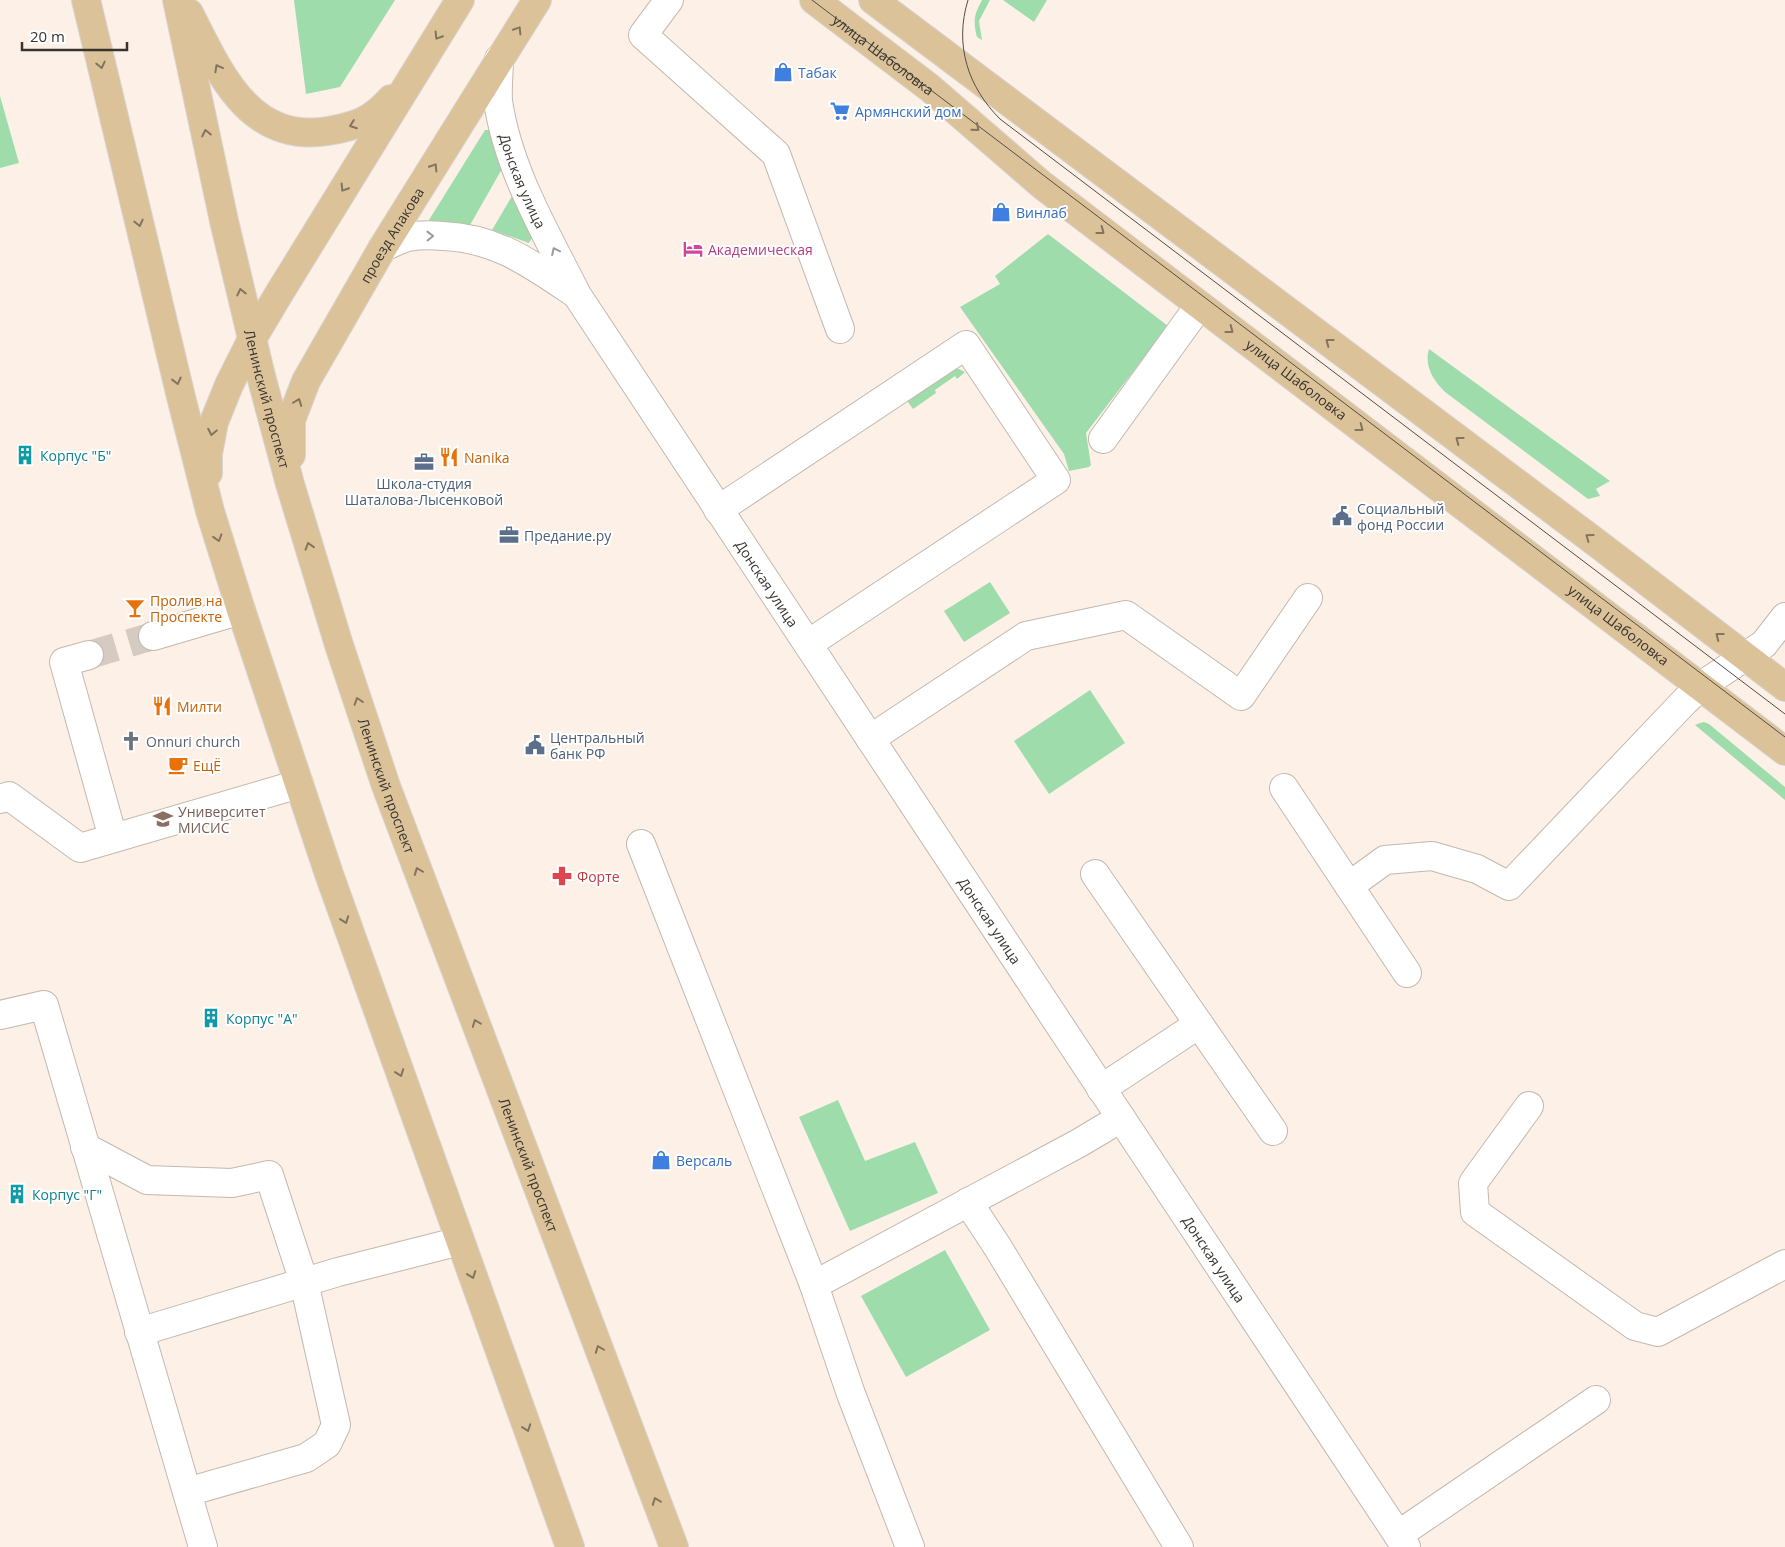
<svg xmlns="http://www.w3.org/2000/svg" width="1785" height="1547" font-family="'Open Sans',sans-serif">
<rect width="100%" height="100%" fill="#fdf1e7"/>
<g fill="#9edcab">
<path d="M 294,0 L 395,0 L 340,87 L 306,94 Z"/>
<path d="M 982,0 L 990,0 L 979,21 L 982,40 L 977,37 C 973,20 974,15 982,0 Z"/>
<path d="M 1003,0 L 1047,0 L 1034,22 Z"/>
<path d="M 0,96 L 19,163 L 0,168 Z"/>
<path d="M 485,130 L 489,130 L 502,169 L 470,225 L 449,222 L 432,223 L 429,220 Z"/>
<path d="M 512,196 L 533,236 L 529,243 L 492,230 Z"/>
<path d="M 1048,234 L 1168,326 L 1086,433 L 1091,465 L 1089,467 L 1069,471 L 1064,454 L 960,307 L 1000,284 L 995,276 Z"/>
<path d="M 1429,349 L 1610,481 L 1596,489 L 1600,496 L 1588,499 L 1445,392 C 1433,380 1424,366 1429,349 Z"/>
<path d="M 953,366 L 965,372 L 957,379 L 955,376 L 935,390 L 936,393 L 913,409 L 908,402 L 909,396 Z"/>
<path d="M 990,582 L 1010,613 L 964,642 L 944,611 Z"/>
<path d="M 1090,690 L 1125,743 L 1049,794 L 1014,741 Z"/>
<path d="M 1704,722 L 1709,724 L 1785,787 L 1785,800 L 1695,725 L 1700,723 Z"/>
<path d="M 838,1100 L 865,1161 L 915,1142 L 938,1193 L 850,1231 L 799,1117 Z"/>
<path d="M 945,1250 L 990,1330 L 906,1377 L 861,1296 Z"/>
</g>
<g fill="none" stroke-linecap="round" stroke-linejoin="round">
<path stroke="#d6cbc2" stroke-width="28" stroke-dasharray="28 14" stroke-linecap="butt" d="M 89,655 L 153,636"/>
<defs>
<g id="minor">
<path d="M 669,0 L 643,35 L 776,154 L 840,329"/>
<path id="s1" d="M 499,59 C 499,73 497,88 498,101 C 508,170 546,233 577,295 L 1121,1118 L 1406,1547"/>
<path d="M 383,247 C 391,244 400,239 408,237 C 419,235 432,235 443,236 C 497,238 533,265 576,294"/>
<path d="M 1103,439 L 1199,306"/>
<path d="M 718,510 L 966,345 L 1056,480 L 808,644"/>
<path d="M 153,636 L 241,610"/>
<path d="M 89,655 L 64,662 L 113,838"/>
<path d="M 870,739 L 1026,636 L 1126,615 L 1241,696 L 1308,598"/>
<path d="M 1284,788 L 1407,973"/>
<path d="M 0,799 L 9,796 L 80,848 L 299,784"/>
<path d="M 641,844 L 814,1285 L 851,1394 L 910,1547"/>
<path d="M 1095,874 L 1273,1131"/>
<path d="M 1349,886 L 1385,860 L 1432,856 L 1477,869 L 1509,886 L 1685,701 L 1701,686 L 1764,644 L 1785,617"/>
<path d="M 0,1015 L 44,1005 L 203,1547"/>
<path d="M 1101,1089 L 1199,1024"/>
<path d="M 1529,1106 L 1473,1183 L 1475,1212 L 1635,1326 L 1658,1332 L 1785,1264"/>
<path d="M 85,1147 L 147,1180 L 232,1183 L 269,1175 L 304,1282 L 336,1425 L 327,1444 L 306,1458 L 187,1492"/>
<path d="M 968,1202 L 997,1246 L 1179,1547"/>
<path d="M 814,1285 L 1079,1143 L 1121,1118"/>
<path d="M 139,1332 L 338,1272 L 460,1241"/>
<path d="M 1398,1535 L 1596,1400"/>
</g>
<g id="major">
<path d="M 86,0 L 181,397 L 210,511 L 241,610 L 329,874 L 570,1547"/>
<path id="s2" d="M 177,0 L 224,221 L 261,376 L 290,484 L 339,645 L 386,786 L 674,1547"/>
<path id="s3" d="M 814,0 L 930,88 L 1042,185 L 1785,751"/>
<path d="M 873,0 L 1598,544 L 1785,687"/>
<path d="M 189,13 C 219,71 248,144 328,131 C 357,126 371,121 391,99"/>
<path id="s4" d="M 291,455 L 291,420 L 306,381 L 383,247 L 537,0"/>
<path d="M 208,473 L 208,454 L 214,422 L 229,385 L 252,339 L 280,292 L 460,0"/>
</g>
</defs>
<use href="#minor" stroke="#c3b8ae" stroke-width="30"/>
<use href="#major" stroke="#d7d6d6" stroke-width="30"/>
<use href="#minor" stroke="#fff" stroke-width="28"/>
<use href="#major" stroke="#dcc298" stroke-width="28"/>
<g stroke="#534e49" stroke-width="1">
<path id="s5" d="M 812,0 L 1785,737"/>
<path d="M 968,0 C 954,45 968,87 1000,119 L 1785,714"/>
</g>
</g>
<defs><path id="oneway-chevron" d="M-2-3.5L2.5 0L-2 3.5" fill="none" stroke-width="1.6" stroke-linecap="round" stroke-linejoin="round" transform="scale(1.25)"/></defs>
<g stroke="#82745f">
<use href="#oneway-chevron" transform="translate(518 30) rotate(-58)"/>
<use href="#oneway-chevron" transform="translate(438 36) rotate(122)"/>
<use href="#oneway-chevron" transform="translate(101 65) rotate(77)"/>
<use href="#oneway-chevron" transform="translate(218 68) rotate(-119)"/>
<use href="#oneway-chevron" transform="translate(353 125) rotate(160)"/>
<use href="#oneway-chevron" transform="translate(976 128) rotate(41)"/>
<use href="#oneway-chevron" transform="translate(206 133) rotate(-102)"/>
<use href="#oneway-chevron" transform="translate(434 167) rotate(-58)"/>
<use href="#oneway-chevron" transform="translate(344 188) rotate(122)"/>
<use href="#oneway-chevron" transform="translate(139 223) rotate(77)"/>
<use href="#oneway-chevron" transform="translate(1101 231) rotate(37)"/>
<use href="#oneway-chevron" transform="translate(241 292) rotate(-103)"/>
<use href="#oneway-chevron" transform="translate(1230 330) rotate(37)"/>
<use href="#oneway-chevron" transform="translate(1329 342) rotate(-143)"/>
<use href="#oneway-chevron" transform="translate(177 381) rotate(76)"/>
<use href="#oneway-chevron" transform="translate(298 402) rotate(-69)"/>
<use href="#oneway-chevron" transform="translate(1360 428) rotate(37)"/>
<use href="#oneway-chevron" transform="translate(212 432) rotate(101)"/>
<use href="#oneway-chevron" transform="translate(1459 440) rotate(-143)"/>
<use href="#oneway-chevron" transform="translate(1589 537) rotate(-144)"/>
<use href="#oneway-chevron" transform="translate(218 538) rotate(73)"/>
<use href="#oneway-chevron" transform="translate(309 546) rotate(-107)"/>
<use href="#oneway-chevron" transform="translate(1719 636) rotate(-142)"/>
<use href="#oneway-chevron" transform="translate(358 701) rotate(-108)"/>
<use href="#oneway-chevron" transform="translate(418 871) rotate(-111)"/>
<use href="#oneway-chevron" transform="translate(345 920) rotate(70)"/>
<use href="#oneway-chevron" transform="translate(476 1023) rotate(-111)"/>
<use href="#oneway-chevron" transform="translate(400 1073) rotate(70)"/>
<use href="#oneway-chevron" transform="translate(472 1275) rotate(70)"/>
<use href="#oneway-chevron" transform="translate(599 1349) rotate(-111)"/>
<use href="#oneway-chevron" transform="translate(527 1428) rotate(70)"/>
<use href="#oneway-chevron" transform="translate(656 1501) rotate(-111)"/>
</g>
<g stroke="#9c9a98">
<use href="#oneway-chevron" transform="translate(430 236) rotate(-1)"/>
<use href="#oneway-chevron" transform="translate(555 251) rotate(-116)"/>
</g>
<defs>
<symbol id="shop-bare" viewBox="-9 -9 18 18"><path d="M-5-2.5h2.3a2.7 3.5 0 0 1 5.4 0H5L5.5 6h-11ZM-1.5-2.5h3a1.5 2.3 0 0 0-3 0Z" fill="#3f7fe0" stroke="#fff" stroke-width="2.5" paint-order="stroke"/></symbol>
<symbol id="supermarket-bare" viewBox="-9 -9 18 18"><path d="M-6-5.5h2.5l.6 2H6L4.5 2H-2.5L-4.4-4H-6ZM-1.5 3.2a1.3 1.3 0 1 0 .1 0ZM3 3.2a1.3 1.3 0 1 0 .1 0Z" fill="#3f7fe0" stroke="#fff" stroke-width="2.5" paint-order="stroke"/></symbol>
<symbol id="hotel-bare" viewBox="-9 -9 18 18"><path d="M-6-4.5h1.5V1H6V5H4.5V3h-9V5H-6ZM-4 0a1.8 1.8 0 1 1 3.6 0ZM.5 0V-2.5h3Q6-2.5 6 0Z" fill="#d1479c" stroke="#fff" stroke-width="2.5" paint-order="stroke"/></symbol>
<symbol id="building-bare" viewBox="-9 -9 18 18"><path d="M-4-6H4V6H1V3H-1V6H-4ZM-2.5-4.3h1.7v1.8h-1.7ZM.8-4.3h1.7v1.8H.8ZM-2.5-1h1.7V.8h-1.7ZM.8-1h1.7V.8H.8Z" fill="#0f9aa8" stroke="#fff" stroke-width="2.5" paint-order="stroke"/></symbol>
<symbol id="restaurant-bare" viewBox="-9 -9 18 18"><path d="M-5-6h1v4h1v-4h1v4h1v-4h1v5L-1.5 .5V6h-2V.5L-5-1ZM5-6V6H3V1.5H1.5Q1.5-4 5-6Z" fill="#e8710a" stroke="#fff" stroke-width="2.5" paint-order="stroke"/></symbol>
<symbol id="office-bare" viewBox="-9 -9 18 18"><path d="M-6-3h4V-5.5h4V-3h4V5H-6ZM-1-4.5V-3h2v-1.5ZM-6 0V1H6V0Z" fill="#5c6f8a" stroke="#fff" stroke-width="2.5" paint-order="stroke"/></symbol>
<symbol id="civic-bare" viewBox="-9 -9 18 18"><path d="M-.6-6.5H3V-4.5H.6V-3L4-1V1h2V6H-6V1h2V-1L-.6-3ZM-1.2 2.5V6h2.4V2.5Z" fill="#5c6f8a" stroke="#fff" stroke-width="2.5" paint-order="stroke"/></symbol>
<symbol id="bar-bare" viewBox="-9 -9 18 18"><path d="M-6-5H6L.8 .8V4.5H3.5V6h-7V4.5H-.8V.8Z" fill="#e8710a" stroke="#fff" stroke-width="2.5" paint-order="stroke"/></symbol>
<symbol id="church-bare" viewBox="-9 -9 18 18"><path d="M-1.2-6h2.4v3.5h3.3v2.4h-3.3V6h-2.4V-.1h-3.3v-2.4h3.3Z" fill="#6b7280" stroke="#fff" stroke-width="2.5" paint-order="stroke"/></symbol>
<symbol id="cafe-bare" viewBox="-9 -9 18 18"><path d="M-5.5-4.5H6V0H3Q3 3.5 0 3.5H-2.5Q-5.5 3.5-5.5 0ZM3-3.2v2h1.7v-2ZM-6 4.5H4V6H-6Z" fill="#e8710a" stroke="#fff" stroke-width="2.5" paint-order="stroke"/></symbol>
<symbol id="university-bare" viewBox="-9 -9 18 18"><path d="M0-5L7-2L0 1L-7-2ZM-4 1L0 2.5L4 1V4Q0 6-4 4Z" fill="#8d6e63" stroke="#fff" stroke-width="2.5" paint-order="stroke"/></symbol>
<symbol id="pharmacy-bare" viewBox="-9 -9 18 18"><path d="M-2-6h4v4h4v4h-4v4h-4v-4h-4v-4h4Z" fill="#e0444e" stroke="#fff" stroke-width="2.5" paint-order="stroke"/></symbol>
</defs>
<g fill-rule="evenodd">
<use href="#shop-bare" x="769" y="58" width="28" height="28"/>
<use href="#supermarket-bare" x="826" y="97" width="28" height="28"/>
<use href="#shop-bare" x="987" y="198" width="28" height="28"/>
<use href="#hotel-bare" x="679" y="235" width="28" height="28"/>
<use href="#building-bare" x="11" y="441" width="28" height="28"/>
<use href="#restaurant-bare" x="435" y="443" width="28" height="28"/>
<use href="#office-bare" x="410" y="448" width="28" height="28"/>
<use href="#civic-bare" x="1328" y="502" width="28" height="28"/>
<use href="#office-bare" x="495" y="521" width="28" height="28"/>
<use href="#bar-bare" x="121" y="594" width="28" height="28"/>
<use href="#restaurant-bare" x="148" y="692" width="28" height="28"/>
<use href="#church-bare" x="117" y="727" width="28" height="28"/>
<use href="#civic-bare" x="521" y="731" width="28" height="28"/>
<use href="#cafe-bare" x="164" y="751" width="28" height="28"/>
<use href="#university-bare" x="149" y="805" width="28" height="28"/>
<use href="#pharmacy-bare" x="548" y="862" width="28" height="28"/>
<use href="#building-bare" x="197" y="1004" width="28" height="28"/>
<use href="#shop-bare" x="647" y="1146" width="28" height="28"/>
<use href="#building-bare" x="3" y="1180" width="28" height="28"/>
</g>
<g text-anchor="middle" dominant-baseline="central" stroke-width="4" stroke-linejoin="round" paint-order="stroke">
<g font-size="14" fill="#383430" stroke="#fff">
<text stroke="none"><textPath href="#s5" startOffset="90">улица Шаболовка</textPath></text>
<text stroke="none"><textPath href="#s1" startOffset="126">Донская улица</textPath></text>
<text stroke="none"><textPath href="#s4" startOffset="246">проезд Апакова</textPath></text>
<text stroke="none"><textPath href="#s3" startOffset="614">улица Шаболовка</textPath></text>
<text stroke="none"><textPath href="#s2" startOffset="409">Ленинский проспект</textPath></text>
<text stroke="none"><textPath href="#s1" startOffset="598">Донская улица</textPath></text>
<text stroke="none"><textPath href="#s3" startOffset="1019">улица Шаболовка</textPath></text>
<text stroke="none"><textPath href="#s2" startOffset="814">Ленинский проспект</textPath></text>
<text stroke="none"><textPath href="#s1" startOffset="1002">Донская улица</textPath></text>
<text stroke="none"><textPath href="#s2" startOffset="1219">Ленинский проспект</textPath></text>
<text stroke="none"><textPath href="#s1" startOffset="1408">Донская улица</textPath></text>
</g>
<g font-size="14" fill="#366cbe" stroke="#fff" text-anchor="start">
<text x="798" y="72">Табак</text>
<text x="855" y="111">Армянский дом</text>
<text x="1016" y="212">Винлаб</text>
<text x="676" y="1160">Версаль</text>
</g>
<g font-size="14" fill="#b23c85" stroke="#fff" text-anchor="start">
<text x="708" y="249">Академическая</text>
</g>
<g font-size="14" fill="#0d838f" stroke="#fff" text-anchor="start">
<text x="40" y="455">Корпус "Б"</text>
<text x="226" y="1018">Корпус "А"</text>
<text x="32" y="1194">Корпус "Г"</text>
</g>
<g font-size="14" fill="#c56008" stroke="#fff" text-anchor="start">
<text x="464" y="457">Nanika</text>
<text x="150" y="600">Пролив на<tspan x="150" dy="16">Проспекте</tspan></text>
<text x="177" y="706">Милти</text>
<text x="193" y="765">ЕщЁ</text>
</g>
<g font-size="14" fill="#4e5e75" stroke="#fff" text-anchor="start">
<text x="424" y="483" text-anchor="middle">Школа-студия<tspan x="424" dy="16">Шаталова-Лысенковой</tspan></text>
<text x="1357" y="508">Социальный<tspan x="1357" dy="16">фонд России</tspan></text>
<text x="524" y="535">Предание.ру</text>
<text x="550" y="737">Центральный<tspan x="550" dy="16">банк РФ</tspan></text>
</g>
<g font-size="14" fill="#5b616d" stroke="#fff" text-anchor="start">
<text x="146" y="741">Onnuri church</text>
</g>
<g font-size="14" fill="#785e54" stroke="#fff" text-anchor="start">
<text x="178" y="811">Университет<tspan x="178" dy="16">МИСИС</tspan></text>
</g>
<g font-size="14" fill="#be3a42" stroke="#fff" text-anchor="start">
<text x="577" y="876">Форте</text>
</g>
</g>
<path d="M22 42v8h105v-8" fill="none" stroke="#383430" stroke-width="2.5"/>
<text x="30" y="42" font-size="15" fill="#383430" stroke="#ffffff" stroke-width="4" paint-order="stroke">20 m</text>
</svg>
